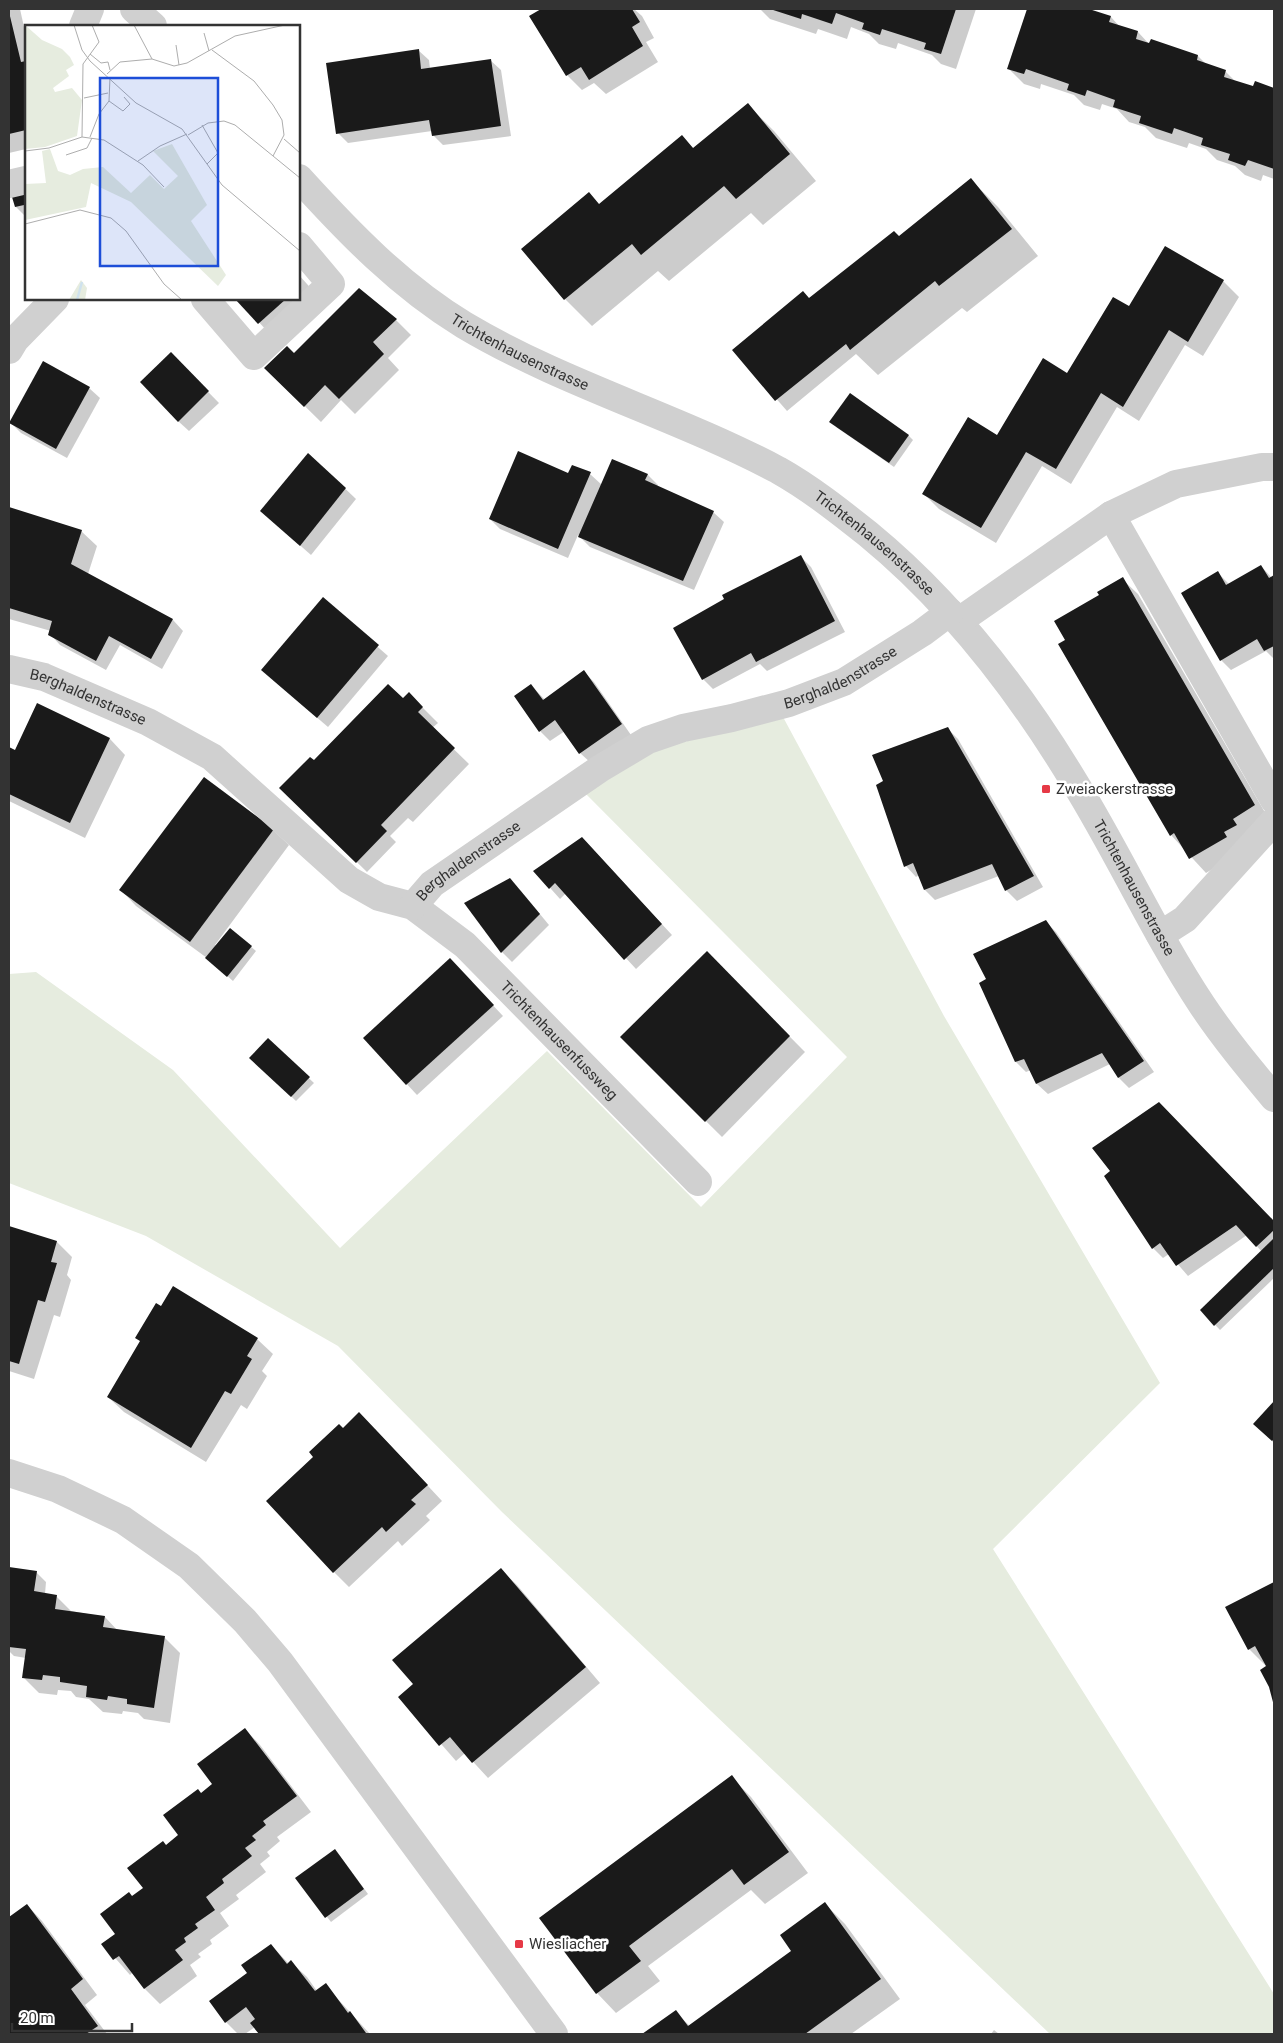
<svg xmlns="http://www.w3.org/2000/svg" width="1283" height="2043" font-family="Roboto,sans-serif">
<rect width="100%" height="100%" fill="#fff"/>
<path fill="#e6ecdf" d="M 783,717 L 944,1016 L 1160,1383 L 993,1549 L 1274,1994 L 1274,2034 L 1050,2034 L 502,1512 L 338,1346 L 146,1236 L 9,1183 L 9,974 L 36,972 L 173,1070 L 340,1248 L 547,1051 L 701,1207 L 847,1057 L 583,791 L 652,750 Z"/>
<g fill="#0003">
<path d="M 9,9 L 20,9 L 26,36 L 26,149 L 9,153 Z"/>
<path d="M 543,9 L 634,9 L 642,16 L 654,38 L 646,42 L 658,62 L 606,94 L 594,83 L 582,90 L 567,75 L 531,16 Z"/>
<path d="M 760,9 L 976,9 L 956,69 L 941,64 L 932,55 L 898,43 L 896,49 L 879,44 L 869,34 L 851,27 L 847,39 L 818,29 L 816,34 L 770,19 Z"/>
<path d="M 1028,9 L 1085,9 L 1111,17 L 1120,27 L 1138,32 L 1150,45 L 1198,56 L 1207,65 L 1225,71 L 1237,83 L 1253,88 L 1255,83 L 1274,89 L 1274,179 L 1263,175 L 1261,181 L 1245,175 L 1235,166 L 1217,160 L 1206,149 L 1189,143 L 1187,148 L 1156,138 L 1145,127 L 1129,122 L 1117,109 L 1102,104 L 1100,110 L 1084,105 L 1074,95 L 1041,84 L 1040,89 L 1024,84 L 1008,68 Z"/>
<path d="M 418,50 L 429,60 L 430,69 L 490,60 L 501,70 L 511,136 L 443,145 L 433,135 L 432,131 L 348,143 L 338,133 Z"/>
<path d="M 748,105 L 774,131 L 816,181 L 763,225 L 751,213 L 669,281 L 658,271 L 592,326 L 565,299 L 600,205 L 682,137 L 694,149 Z"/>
<path d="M 971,180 L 998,207 L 1038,256 L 967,312 L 962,308 L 878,375 L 856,354 L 787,411 L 734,350 L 899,237 Z"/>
<path d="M 26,194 L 26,217 L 16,207 L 13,198 Z"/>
<path d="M 1166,248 L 1223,281 L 1239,297 L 1203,356 L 1185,345 L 1139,421 L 1117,407 L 1071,484 L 1042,466 L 996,543 L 939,509 L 924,494 L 997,436 L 1068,375 L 1129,308 Z"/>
<path d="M 299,275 L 315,293 L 269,333 L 237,299 L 299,299 Z"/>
<path d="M 359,290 L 396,320 L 411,335 L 388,358 L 399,370 L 355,414 L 341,400 L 321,422 L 266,368 L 294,355 Z"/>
<path d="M 171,354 L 219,403 L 189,431 L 178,421 Z"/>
<path d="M 89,388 L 100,398 L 67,458 L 21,433 L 10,422 Z"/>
<path d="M 836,427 L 909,436 L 913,440 L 894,467 Z"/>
<path d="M 309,454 L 356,499 L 311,555 L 261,511 Z"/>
<path d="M 613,460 L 648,475 L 658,485 L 657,487 L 713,512 L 724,522 L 694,590 L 590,547 L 578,535 L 568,558 L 500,529 L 490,519 L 569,475 L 590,474 L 602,485 Z"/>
<path d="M 9,509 L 81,531 L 97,546 L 88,574 L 173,620 L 183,631 L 162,669 L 120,645 L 106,670 L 60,645 L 50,634 L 51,631 L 9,619 Z"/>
<path d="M 800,556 L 811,567 L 845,632 L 767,671 L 760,664 L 713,689 L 703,679 Z"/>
<path d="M 1261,566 L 1272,578 L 1274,576 L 1274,659 L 1266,651 L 1231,670 L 1221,660 L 1218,573 L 1229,584 Z"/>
<path d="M 1122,579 L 1138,594 L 1270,821 L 1241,852 L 1206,873 L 1171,835 L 1060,644 L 1067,640 L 1101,596 Z"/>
<path d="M 323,599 L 388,656 L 328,727 L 273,680 Z"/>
<path d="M 584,672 L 594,682 L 631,735 L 591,763 L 580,753 L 565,731 L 550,741 L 540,731 L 531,685 L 545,700 Z"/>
<path d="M 409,694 L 438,723 L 432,728 L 469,764 L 413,822 L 408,818 L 390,836 L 396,842 L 367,872 L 281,788 L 314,762 L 403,700 Z"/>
<path d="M 37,705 L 110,739 L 125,755 L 85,838 L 9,801 L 9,748 L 15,751 Z"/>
<path d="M 947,728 L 958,739 L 1043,887 L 1017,901 L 1006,890 L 999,876 L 935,900 L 925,890 L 919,875 L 916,877 L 906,866 L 877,785 L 885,782 Z"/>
<path d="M 273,830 L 289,845 L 215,945 L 216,946 L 230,929 L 256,951 L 233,981 L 207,958 L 136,906 L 121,890 Z"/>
<path d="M 592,849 L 672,935 L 636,969 L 566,893 L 560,899 L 535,871 Z"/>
<path d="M 520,890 L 549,925 L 512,962 L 502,952 Z"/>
<path d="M 1045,921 L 1056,932 L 1154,1072 L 1129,1088 L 1119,1078 L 1110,1064 L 1048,1094 L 1037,1084 L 1031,1070 L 1026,1072 L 1016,1062 L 988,980 Z"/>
<path d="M 707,953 L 805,1052 L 722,1137 L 621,1037 Z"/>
<path d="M 460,970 L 503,1016 L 417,1095 L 364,1038 Z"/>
<path d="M 268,1040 L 314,1083 L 296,1101 L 251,1058 Z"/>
<path d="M 1159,1104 L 1274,1222 L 1274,1278 L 1220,1330 L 1201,1310 L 1262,1252 L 1247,1235 L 1188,1276 L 1169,1254 L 1163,1258 L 1153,1248 L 1112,1172 Z"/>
<path d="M 9,1227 L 57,1242 L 72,1257 L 67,1275 L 71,1280 L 60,1317 L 54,1315 L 34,1379 L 9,1371 Z"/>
<path d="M 257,1339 L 273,1354 L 262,1371 L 267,1376 L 247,1409 L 241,1405 L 206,1462 L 124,1412 L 108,1397 Z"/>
<path d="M 1274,1403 L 1274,1443 L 1255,1424 Z"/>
<path d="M 375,1429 L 442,1501 L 426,1516 L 430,1520 L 402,1546 L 398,1541 L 349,1587 L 334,1572 L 343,1430 Z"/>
<path d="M 9,1568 L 36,1572 L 46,1582 L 45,1594 L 56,1596 L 71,1611 L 105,1617 L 118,1631 L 164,1637 L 180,1653 L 170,1723 L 144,1719 L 138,1713 L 123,1711 L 122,1714 L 103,1712 L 89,1699 L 76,1697 L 71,1691 L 58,1690 L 57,1695 L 39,1693 L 23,1677 L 26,1658 L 14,1656 L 9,1651 Z"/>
<path d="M 501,1570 L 517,1585 L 600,1683 L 488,1778 L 465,1753 L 456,1761 L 400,1697 L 414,1685 Z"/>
<path d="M 1274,1583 L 1274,1704 L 1267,1667 L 1249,1649 L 1227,1608 Z"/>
<path d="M 245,1729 L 260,1745 L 311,1812 L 277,1837 L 280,1841 L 267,1852 L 270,1856 L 260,1864 L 266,1872 L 236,1895 L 239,1899 L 220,1913 L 229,1926 L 210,1940 L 212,1944 L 198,1954 L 201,1957 L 190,1965 L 197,1976 L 160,2004 L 145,1989 L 133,1972 L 130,1975 L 103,1944 L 117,1934 L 133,1897 L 144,1889 L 166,1846 L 180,1835 L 201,1794 L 214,1784 Z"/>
<path d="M 731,1777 L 751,1797 L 808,1873 L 765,1904 L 751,1890 L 648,1966 L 660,1981 L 616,2013 L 597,1993 Z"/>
<path d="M 340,1856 L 368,1894 L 331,1922 L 297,1879 Z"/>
<path d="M 825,1904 L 845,1924 L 900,1999 L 851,2034 L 644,2034 L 675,2012 L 690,2026 L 793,1951 Z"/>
<path d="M 27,1905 L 42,1921 L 97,1995 L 85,2005 L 107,2034 L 9,2034 L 9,1918 Z"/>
<path d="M 271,1945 L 289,1964 L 291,1962 L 307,1977 L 317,1991 L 325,1985 L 370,2034 L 260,2034 L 255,2027 L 245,2034 L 238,2034 L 226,2022 L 248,1974 Z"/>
<path d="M 994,2030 L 999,2034 L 991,2034 Z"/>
</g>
<g fill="#1a1a1a">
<path d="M 541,9 L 632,9 L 640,22 L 632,27 L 643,46 L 589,80 L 581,67 L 566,76 L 529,16 Z"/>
<path d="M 770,9 L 956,9 L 941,54 L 924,49 L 926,43 L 882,29 L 880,35 L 862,29 L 864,23 L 836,13 L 832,24 L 802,14 L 801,19 Z"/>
<path d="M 1027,9 L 1089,9 L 1111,16 L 1109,22 L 1138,31 L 1136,39 L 1149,43 L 1151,39 L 1198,55 L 1197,60 L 1226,70 L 1224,77 L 1253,86 L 1255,81 L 1274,88 L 1274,169 L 1248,160 L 1245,166 L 1228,160 L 1230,154 L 1201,145 L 1203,138 L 1174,128 L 1172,134 L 1139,123 L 1141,116 L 1113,107 L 1115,100 L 1087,90 L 1085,96 L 1067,90 L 1069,84 L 1026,69 L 1024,74 L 1007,69 Z"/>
<path d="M 9,12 L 21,62 L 26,61 L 26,130 L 9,134 Z"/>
<path d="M 419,49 L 421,69 L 491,59 L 501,126 L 432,136 L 429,120 L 336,134 L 326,63 Z"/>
<path d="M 748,103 L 790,154 L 736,199 L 724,186 L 641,255 L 632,244 L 564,300 L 521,249 L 589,192 L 599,204 L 682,135 L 693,148 Z"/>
<path d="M 971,178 L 1012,229 L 939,286 L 935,281 L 850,350 L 846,344 L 775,401 L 732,350 L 803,291 L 809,298 L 894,231 L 899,236 Z"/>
<path d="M 26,193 L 26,211 L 24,205 L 15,207 L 12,197 Z"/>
<path d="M 1165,246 L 1224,280 L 1188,342 L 1169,330 L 1123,407 L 1101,393 L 1056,469 L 1026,452 L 981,528 L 922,494 L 968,417 L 997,435 L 1043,358 L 1067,373 L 1113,297 L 1129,306 Z"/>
<path d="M 359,288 L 397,319 L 373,342 L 384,354 L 339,399 L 325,385 L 304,407 L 264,368 L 287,346 L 294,353 Z"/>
<path d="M 235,299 L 286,299 L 258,324 Z"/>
<path d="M 171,352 L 209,391 L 178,422 L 140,382 Z"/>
<path d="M 43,361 L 90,387 L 56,449 L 9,423 Z"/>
<path d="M 850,393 L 909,435 L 889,463 L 829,422 Z"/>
<path d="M 518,451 L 568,473 L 572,465 L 591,472 L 558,549 L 489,519 Z"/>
<path d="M 308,453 L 346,488 L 300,546 L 260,511 Z"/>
<path d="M 612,459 L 648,474 L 645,480 L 714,511 L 683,581 L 578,537 Z"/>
<path d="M 9,507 L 82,530 L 71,564 L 173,619 L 151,659 L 109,636 L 96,661 L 48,635 L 52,621 L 9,608 Z"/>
<path d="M 801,555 L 835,621 L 756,662 L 751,653 L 702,680 L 673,628 L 724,599 L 722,595 Z"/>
<path d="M 1261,565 L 1269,578 L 1274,575 L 1274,646 L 1264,651 L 1257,639 L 1220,661 L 1181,593 L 1218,571 L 1226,585 Z"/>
<path d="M 1123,577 L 1255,805 L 1233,819 L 1237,825 L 1224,832 L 1227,837 L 1189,859 L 1174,833 L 1170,836 L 1058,644 L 1065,640 L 1054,621 L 1099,595 L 1097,592 Z"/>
<path d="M 323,597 L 379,645 L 317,718 L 261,670 Z"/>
<path d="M 584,670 L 622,724 L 579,754 L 555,720 L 539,732 L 514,696 L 531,684 L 543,700 Z"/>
<path d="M 388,684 L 403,698 L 409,692 L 423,707 L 418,712 L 455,748 L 381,825 L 387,831 L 356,863 L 279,788 L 310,757 L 314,760 Z"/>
<path d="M 37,703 L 110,738 L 70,823 L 9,794 L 9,747 L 15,750 Z"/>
<path d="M 948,727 L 1034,876 L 1005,891 L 992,864 L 924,890 L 913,863 L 904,867 L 876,785 L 883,781 L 872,755 Z"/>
<path d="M 204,777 L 274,829 L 190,942 L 119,890 Z"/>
<path d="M 582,837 L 662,924 L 624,960 L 555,883 L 549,889 L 533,871 Z"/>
<path d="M 510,878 L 540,914 L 501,953 L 464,903 Z"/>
<path d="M 1046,920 L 1144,1061 L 1118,1078 L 1102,1053 L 1036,1084 L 1024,1059 L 1015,1062 L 979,983 L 986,979 L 973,954 Z"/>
<path d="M 230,928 L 252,946 L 227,977 L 205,958 Z"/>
<path d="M 707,951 L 790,1036 L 705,1122 L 620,1037 Z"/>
<path d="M 450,958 L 494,1005 L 406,1085 L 363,1038 Z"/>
<path d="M 268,1038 L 310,1077 L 291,1097 L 249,1058 Z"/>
<path d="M 1159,1102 L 1274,1221 L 1274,1230 L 1256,1247 L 1236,1225 L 1176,1266 L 1160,1243 L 1152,1249 L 1104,1176 L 1110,1171 L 1092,1148 Z"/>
<path d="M 9,1226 L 57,1241 L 51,1262 L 57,1263 L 45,1302 L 38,1300 L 19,1364 L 9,1361 Z"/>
<path d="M 1274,1238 L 1274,1268 L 1214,1326 L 1200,1310 Z"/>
<path d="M 173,1286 L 258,1338 L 247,1356 L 252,1359 L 231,1394 L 225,1391 L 191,1448 L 107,1397 L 140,1341 L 135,1338 L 156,1303 L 161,1306 Z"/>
<path d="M 1274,1401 L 1274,1439 L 1272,1441 L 1253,1424 Z"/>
<path d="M 359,1412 L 428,1485 L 411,1500 L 416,1504 L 386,1532 L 382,1527 L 333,1573 L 266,1501 L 313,1457 L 309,1452 L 339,1424 L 343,1428 Z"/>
<path d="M 9,1567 L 37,1571 L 34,1591 L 57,1595 L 55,1609 L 105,1616 L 103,1627 L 165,1636 L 154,1708 L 127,1704 L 127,1699 L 108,1696 L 107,1700 L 86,1697 L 87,1686 L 60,1682 L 60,1677 L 43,1675 L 42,1680 L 22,1678 L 26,1649 L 9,1647 Z"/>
<path d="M 501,1568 L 586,1667 L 472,1763 L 450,1737 L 439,1746 L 398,1697 L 413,1684 L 392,1660 Z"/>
<path d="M 1274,1582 L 1274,1706 L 1269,1687 L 1260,1670 L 1266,1666 L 1255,1646 L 1248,1650 L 1225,1607 Z"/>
<path d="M 245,1728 L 297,1796 L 263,1821 L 266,1825 L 252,1836 L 256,1840 L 245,1848 L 252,1856 L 222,1879 L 224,1883 L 206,1897 L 215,1910 L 195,1924 L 198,1928 L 184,1938 L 186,1942 L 175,1950 L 183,1960 L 144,1989 L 119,1956 L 113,1960 L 101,1944 L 115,1934 L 100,1914 L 129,1892 L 132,1896 L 143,1888 L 127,1868 L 163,1841 L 166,1845 L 178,1835 L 163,1815 L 198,1789 L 201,1793 L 212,1784 L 197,1764 Z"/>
<path d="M 732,1775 L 789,1852 L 744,1885 L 732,1869 L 629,1946 L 641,1961 L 596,1994 L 539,1918 Z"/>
<path d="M 335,1849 L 364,1889 L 325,1918 L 295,1878 Z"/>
<path d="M 825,1902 L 881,1979 L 805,2034 L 642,2034 L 676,2010 L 688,2026 L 791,1951 L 780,1935 Z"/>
<path d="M 27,1904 L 83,1979 L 71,1989 L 98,2026 L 86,2034 L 9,2034 L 9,1917 Z"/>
<path d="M 271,1944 L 287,1964 L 291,1960 L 315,1991 L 326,1983 L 348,2013 L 350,2011 L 366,2033 L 364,2034 L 259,2034 L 250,2023 L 255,2019 L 246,2007 L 225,2023 L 209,2001 L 247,1973 L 241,1965 Z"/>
</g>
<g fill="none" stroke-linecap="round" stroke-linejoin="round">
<g stroke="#d0d0d0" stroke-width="28">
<path d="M 134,9 L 153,26"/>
<path d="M 83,26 L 90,9"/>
<path id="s1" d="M 299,178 C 349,233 400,286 464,325 C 563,384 676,416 778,470 C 810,488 839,511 868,534 C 952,603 1019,690 1075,783 C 1120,856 1155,934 1202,1005 C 1224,1038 1249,1068 1274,1098"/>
<path d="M 9,184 L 26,180"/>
<path d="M 205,299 L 254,356 L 331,284 L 299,246"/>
<path d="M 9,350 L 15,340 L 55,299"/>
<path d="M 1111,515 L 1274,800"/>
<path d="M 959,621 L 1111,515 L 1176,484 L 1262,467 L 1274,467"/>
<path id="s2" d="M 9,669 L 44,677 L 148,722 L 212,757 L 349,880 L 379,897 L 413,906 L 465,945 L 698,1182"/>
<path id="s3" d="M 413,906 L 432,884 L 601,768 L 648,740 L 683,728 L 732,718 L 789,703 L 844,682 L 922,633 L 950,612"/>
<path d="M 1160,935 L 1185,919 L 1274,821"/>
<path d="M 9,1473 L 58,1489 L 123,1520 L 189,1566 L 245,1621 L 280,1662 L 554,2034"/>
</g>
</g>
<g fill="#e63946" stroke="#fff" stroke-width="2">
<rect x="1041" y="784" width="10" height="10" rx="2.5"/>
<rect x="514" y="1939" width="10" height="10" rx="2.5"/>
</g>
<g text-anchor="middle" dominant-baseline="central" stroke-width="5" stroke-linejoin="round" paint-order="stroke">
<g font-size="15" fill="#333" stroke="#fff">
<text stroke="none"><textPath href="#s1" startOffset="284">Trichtenhausenstrasse</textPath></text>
<text stroke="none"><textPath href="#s1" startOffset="689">Trichtenhausenstrasse</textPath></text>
<text stroke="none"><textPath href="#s3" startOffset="492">Berghaldenstrasse</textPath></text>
<text stroke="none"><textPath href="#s2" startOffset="84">Berghaldenstrasse</textPath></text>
<text stroke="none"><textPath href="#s3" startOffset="72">Berghaldenstrasse</textPath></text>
<text stroke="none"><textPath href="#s1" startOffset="1124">Trichtenhausenstrasse</textPath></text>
<text stroke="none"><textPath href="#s2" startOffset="675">Trichtenhausenfussweg</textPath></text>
</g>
<g font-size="15" fill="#333" stroke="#fff" text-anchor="start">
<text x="1056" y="789">Zweiackerstrasse</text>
<text x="529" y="1944">Wiesliacher</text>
</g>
</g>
<g transform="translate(25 25)">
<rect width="275" height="275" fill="#fff"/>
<path d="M 0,0 L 17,15 L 37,24 L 45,32 L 49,40 L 41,45 L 44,51 L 28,63 L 30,67 L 47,63 L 57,75 L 52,111 L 20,122 L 0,124 ZM 147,119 L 182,180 L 166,196 L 201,250 L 193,261 L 106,177 L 66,158 L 61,182 L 0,195 L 0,159 L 21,158 L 17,126 L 25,124 L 33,146 L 45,150 L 58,144 L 78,142 L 106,168 L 125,150 L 139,164 L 153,151 L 128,126 ZM 56,255 L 62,263 L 60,275 L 44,275 Z" fill="#e6ecdf"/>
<path fill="none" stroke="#cfe2ee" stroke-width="2.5" d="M 52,275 L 57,257"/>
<path fill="none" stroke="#adadad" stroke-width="1" d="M 49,0 L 57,25 L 65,36 L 111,78 L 157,104 L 197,160 L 275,226M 109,0 L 127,34 L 149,41 L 162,38 L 210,11 L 260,0M 179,8 L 184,26M 151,20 L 154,40M 187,25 L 229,56 L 248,80 L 257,95 L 259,110 L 248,131M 65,29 L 76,38 L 83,37 L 85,45M 82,49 L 95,37 L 127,34M 59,73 L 83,68M 84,76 L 98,86 L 105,79 L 99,72M 177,100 L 193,128 L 182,139M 163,110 L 183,98 L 199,96 L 210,100 L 275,153M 57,112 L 58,39 L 74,17 L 67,0M 65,112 L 74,89 L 84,76 L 85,52M 259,114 L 275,128M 0,126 L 24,123 L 57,112 L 79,115 L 118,140 L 139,162M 41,130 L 62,123 L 67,113M 113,136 L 135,121 L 162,109M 0,199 L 55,185 L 86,193 L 101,206 L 139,259 L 157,275"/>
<path fill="#1d4ed8" fill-opacity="0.15" stroke="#1d4ed8" stroke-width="2.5" d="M 75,53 L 193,53 L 193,241 L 75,241 Z"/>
<rect width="275" height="275" fill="none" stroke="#333" stroke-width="2.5"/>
</g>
<rect width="1283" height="2043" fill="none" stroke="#333333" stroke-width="20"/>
<path d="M12 2023v8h120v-8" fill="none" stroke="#333333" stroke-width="2.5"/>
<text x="20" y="2023" font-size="15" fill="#333333" stroke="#ffffff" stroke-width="4" paint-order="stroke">20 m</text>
</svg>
